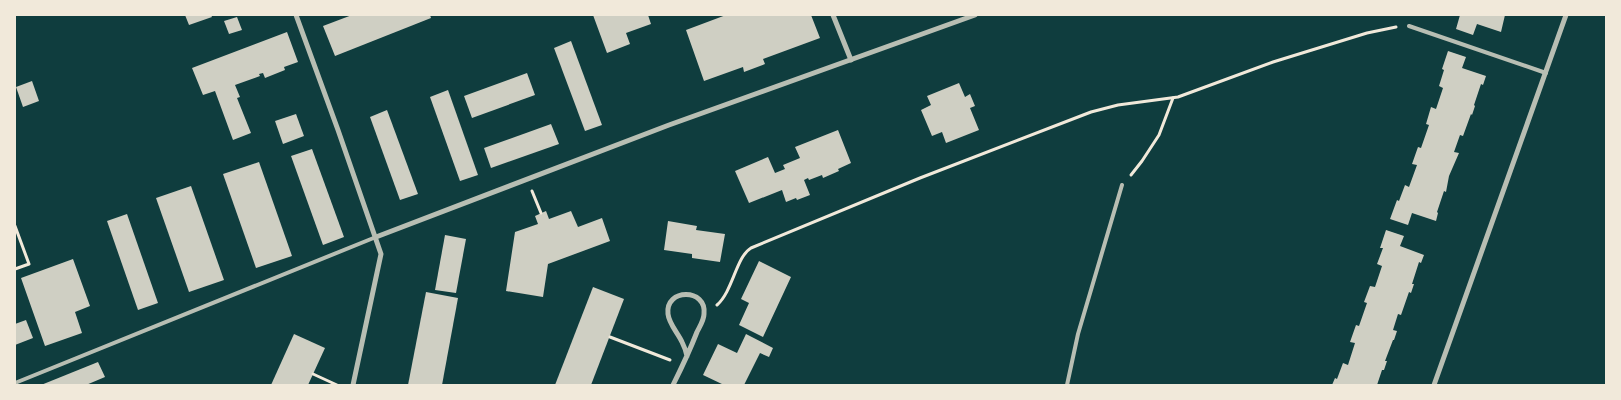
<svg xmlns="http://www.w3.org/2000/svg" width="1621" height="400" font-family="'Golos Text',sans-serif">
<rect width="100%" height="100%" fill="#0f3d3e"/>
<g fill="#cfcfc3">
<path d="M 185,15 L 211,15 L 212,17 L 189,25 Z"/>
<path d="M 352,15 L 430,15 L 431,18 L 335,56 L 323,26 Z"/>
<path d="M 593,15 L 648,15 L 651,24 L 626,33 L 630,44 L 607,53 Z"/>
<path d="M 726,15 L 811,15 L 820,38 L 763,59 L 765,64 L 744,72 L 743,67 L 704,81 L 686,30 Z"/>
<path d="M 1460,15 L 1505,15 L 1501,32 L 1477,24 L 1473,35 L 1456,29 Z"/>
<path d="M 237,17 L 242,30 L 229,34 L 224,21 Z"/>
<path d="M 287,32 L 298,62 L 284,67 L 285,70 L 265,78 L 263,73 L 259,74 L 260,76 L 235,85 L 240,97 L 237,98 L 251,133 L 233,140 L 215,91 L 203,95 L 192,68 Z"/>
<path d="M 571,41 L 602,125 L 585,131 L 554,48 Z"/>
<path d="M 1448,51 L 1466,57 L 1462,68 L 1486,76 L 1483,85 L 1481,84 L 1474,105 L 1475,106 L 1472,115 L 1471,114 L 1463,136 L 1460,135 L 1454,152 L 1459,153 L 1449,176 L 1446,192 L 1444,191 L 1437,212 L 1438,213 L 1436,221 L 1412,213 L 1408,225 L 1390,219 L 1397,200 L 1399,201 L 1405,185 L 1409,187 L 1417,165 L 1412,164 L 1418,147 L 1421,148 L 1429,125 L 1426,124 L 1431,107 L 1436,109 L 1443,88 L 1439,86 L 1444,70 L 1442,69 Z"/>
<path d="M 527,73 L 535,95 L 472,118 L 464,96 Z"/>
<path d="M 32,81 L 39,101 L 23,107 L 16,87 Z"/>
<path d="M 959,83 L 965,97 L 970,94 L 975,106 L 970,108 L 979,130 L 946,143 L 942,132 L 932,136 L 921,110 L 931,105 L 927,96 Z"/>
<path d="M 448,90 L 478,175 L 460,181 L 430,97 Z"/>
<path d="M 387,110 L 418,194 L 400,200 L 370,117 Z"/>
<path d="M 296,114 L 304,136 L 283,144 L 275,121 Z"/>
<path d="M 551,124 L 559,144 L 491,168 L 484,148 Z"/>
<path d="M 838,130 L 851,163 L 838,169 L 839,171 L 823,178 L 822,175 L 809,180 L 808,178 L 804,180 L 810,195 L 797,200 L 796,198 L 786,202 L 782,190 L 749,203 L 735,171 L 768,157 L 775,173 L 785,169 L 783,165 L 800,158 L 795,147 Z"/>
<path d="M 312,149 L 344,237 L 323,245 L 291,156 Z"/>
<path d="M 259,162 L 292,256 L 256,268 L 223,174 Z"/>
<path d="M 191,186 L 224,280 L 189,292 L 156,198 Z"/>
<path d="M 546,211 L 549,219 L 571,211 L 578,227 L 602,218 L 610,241 L 548,264 L 543,297 L 506,291 L 515,232 L 538,224 L 535,216 Z"/>
<path d="M 127,214 L 158,303 L 138,310 L 107,221 Z"/>
<path d="M 668,221 L 697,226 L 696,230 L 725,234 L 720,262 L 692,258 L 692,254 L 664,250 Z"/>
<path d="M 1386,230 L 1404,236 L 1400,246 L 1424,255 L 1421,263 L 1419,262 L 1412,284 L 1414,284 L 1411,293 L 1409,292 L 1401,315 L 1398,314 L 1393,330 L 1397,331 L 1394,340 L 1393,340 L 1385,361 L 1387,361 L 1384,370 L 1382,370 L 1377,385 L 1332,385 L 1335,378 L 1337,379 L 1343,363 L 1348,365 L 1355,343 L 1350,342 L 1356,325 L 1359,326 L 1367,303 L 1364,302 L 1370,286 L 1375,287 L 1382,266 L 1377,264 L 1383,248 L 1380,248 Z"/>
<path d="M 445,235 L 466,239 L 456,293 L 435,290 Z"/>
<path d="M 73,259 L 90,306 L 75,312 L 82,333 L 45,346 L 21,278 Z"/>
<path d="M 759,261 L 791,277 L 763,337 L 739,325 L 749,303 L 741,299 Z"/>
<path d="M 593,287 L 624,299 L 591,385 L 555,385 Z"/>
<path d="M 426,292 L 458,298 L 442,385 L 408,385 Z"/>
<path d="M 26,320 L 33,338 L 15,345 L 15,324 Z"/>
<path d="M 294,334 L 325,348 L 308,385 L 271,385 Z"/>
<path d="M 746,334 L 773,348 L 769,357 L 760,353 L 744,385 L 724,385 L 703,375 L 718,344 L 737,353 Z"/>
<path d="M 98,362 L 105,377 L 86,385 L 41,385 Z"/>
</g>
<g fill="none" stroke-linecap="round" stroke-linejoin="round">
<g stroke="#f1e9da" stroke-width="3">
<path d="M 1131,175 L 1142,161 L 1159,135 L 1173,98"/>
<path d="M 532,191 L 541,213"/>
<path d="M 15,226 L 29,264 L 15,269"/>
<path d="M 717,305 C 733,291 736,257 751,248 L 920,178 L 1091,112 L 1118,105 L 1178,97 L 1273,62 L 1367,33 L 1396,27"/>
<path d="M 610,337 L 670,360"/>
<path d="M 313,374 L 337,385"/>
</g>
<g stroke="#b8beb3" stroke-width="4">
<path d="M 1409,26 L 1546,73"/>
<path d="M 15,383 L 376,237"/>
<path d="M 1067,385 L 1078,334 L 1122,185"/>
</g>
<g stroke="#b8beb3" stroke-width="5">
<path d="M 296,15 L 338,130 L 381,254 L 353,385"/>
<path d="M 833,15 L 851,60"/>
<path d="M 376,237 L 669,125 L 975,15"/>
<path d="M 673,385 C 682,367 690,350 697,332 C 700,326 704,320 704,314 C 707,288 665,288 668,314 C 669,324 678,333 682,342 C 684,346 686,351 687,356"/>
<path d="M 1434,385 L 1566,15"/>
</g>
</g>
<rect width="1621" height="400" fill="none" stroke="#f1e9da" stroke-width="32"/>
</svg>
